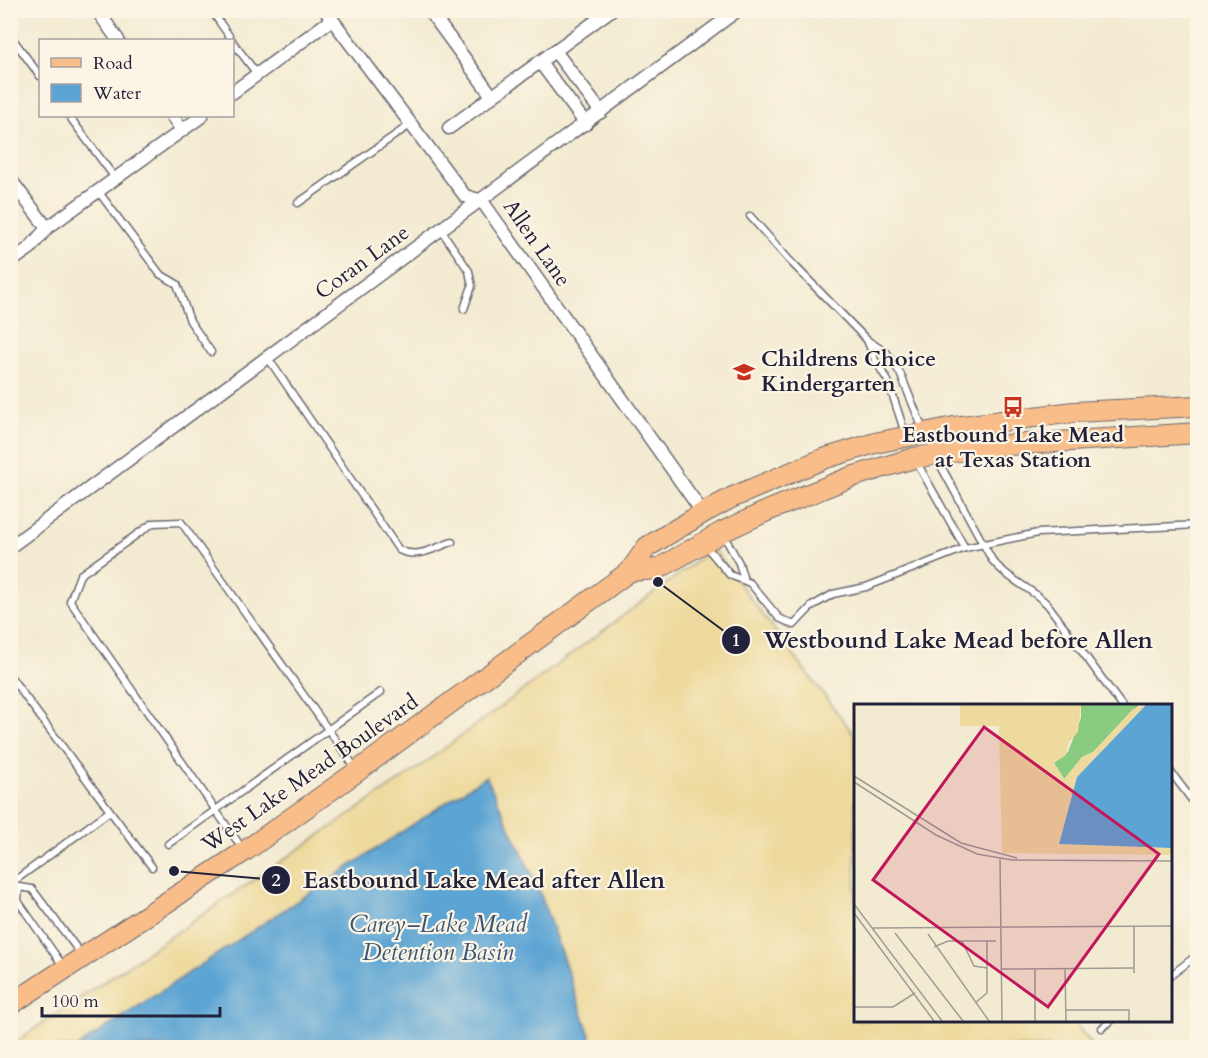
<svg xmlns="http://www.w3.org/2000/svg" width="1208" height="1058" font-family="Cardo,serif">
<rect width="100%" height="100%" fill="#fcf5e5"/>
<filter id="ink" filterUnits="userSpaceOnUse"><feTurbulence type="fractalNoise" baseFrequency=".0167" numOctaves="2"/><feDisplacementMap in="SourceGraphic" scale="12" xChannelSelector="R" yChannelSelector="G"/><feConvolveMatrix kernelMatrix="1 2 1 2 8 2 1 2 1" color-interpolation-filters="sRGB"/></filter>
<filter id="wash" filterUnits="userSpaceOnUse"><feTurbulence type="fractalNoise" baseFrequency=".008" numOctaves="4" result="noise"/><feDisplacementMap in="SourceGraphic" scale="24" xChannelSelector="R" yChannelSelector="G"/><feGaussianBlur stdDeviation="1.35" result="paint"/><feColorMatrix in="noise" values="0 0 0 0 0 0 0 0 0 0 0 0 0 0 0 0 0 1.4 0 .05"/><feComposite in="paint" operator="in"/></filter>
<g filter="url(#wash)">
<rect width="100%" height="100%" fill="#f3ebd1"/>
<path fill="#eeda9e" stroke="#887e6c" stroke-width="1.5" d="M 713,549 L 855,736 L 856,1020 L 1073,1021 L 1094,1047 L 594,1047 L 539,890 L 486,776 L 77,1047 L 11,1048 L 11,1045 L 414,771 Z"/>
<path fill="#5ca4d3" stroke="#3f6387" stroke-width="1.5" d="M 486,776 L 539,890 L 594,1047 L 77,1047 Z"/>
</g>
<g filter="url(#ink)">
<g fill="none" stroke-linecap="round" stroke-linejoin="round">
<defs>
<g id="service">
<path d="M 211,10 L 232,40"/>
<path d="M 10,35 L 40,76"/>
<path d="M 232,41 L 257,74"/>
<path d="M 69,116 L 115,178"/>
<path d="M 98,191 L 160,274 L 177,284 L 190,321 L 211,352"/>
<path d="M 298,203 L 411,124"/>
<path d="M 750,216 L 790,261 L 867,340 L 887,353 L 900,373 L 923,429"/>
<path d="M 441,230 L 469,271 L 472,286 L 464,309"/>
<path d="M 867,340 L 875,360 L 888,381 L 905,433"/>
<path d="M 268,358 L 399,550 C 417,559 434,548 452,542"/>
<path d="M 936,457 L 992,560 C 1007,579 1031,588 1048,605 L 1122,706"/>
<path d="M 916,461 L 965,548"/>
<path d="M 723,534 L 739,563 L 744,580"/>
<path d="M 704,544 L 730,575 L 750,583 L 779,618 L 794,625 L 812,606 L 833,594 L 866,587 L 965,548 L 1038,533 L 1198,525"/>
<path d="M 10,676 L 110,811 L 10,884"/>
<path d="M 1170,771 L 1198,808"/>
<path d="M 110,811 L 152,867"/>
<path d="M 168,844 L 381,692"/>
<path d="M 242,848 L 70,601 L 80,575 L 153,523 L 181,522 L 356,769"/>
<path d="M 63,966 L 18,901 L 19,887 L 32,889 L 81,954"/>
<path d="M 1170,976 L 1196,956"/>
<path d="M 1102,1028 L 1112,1020"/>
</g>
<g id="minor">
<path d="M 97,10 L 118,40"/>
<path d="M 325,10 L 465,196 L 482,201 L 703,513"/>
<path d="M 429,10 L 492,96"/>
<path d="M 555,51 L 601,112"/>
<path d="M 540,62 L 586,124"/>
<path d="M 232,93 L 331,20"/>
<path d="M 172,116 L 182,130"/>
<path d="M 449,128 L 611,10"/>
<path d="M 10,179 L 47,228"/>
<path d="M 10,262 L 30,248 L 47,228 L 202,116"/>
<path d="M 10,547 L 738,10"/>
</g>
<g id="primary">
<path d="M 630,571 L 658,569 L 722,532 L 767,511 L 851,477 L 914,458 L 992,446 L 1198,433"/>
<path d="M 10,1005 L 245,851 L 355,773 L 630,571 L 647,547 L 703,513 L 733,497 L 823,459 L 875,443 L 954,427 L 1074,412 L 1198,406"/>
</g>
</defs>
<use href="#service" stroke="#6b6870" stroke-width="9"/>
<use href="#minor" stroke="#6b6870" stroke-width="15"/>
<use href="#primary" stroke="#6b6870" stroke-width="22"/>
<use href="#service" stroke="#fff" stroke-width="6"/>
<use href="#minor" stroke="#fff" stroke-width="12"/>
<use href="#primary" stroke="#f8bd89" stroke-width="20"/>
</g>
</g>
<defs>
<symbol id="school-bare" viewBox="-9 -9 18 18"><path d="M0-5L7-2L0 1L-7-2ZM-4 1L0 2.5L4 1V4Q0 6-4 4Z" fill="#c8321e" stroke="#fcf5e5" stroke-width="2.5" paint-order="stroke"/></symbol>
<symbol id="bus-bare" viewBox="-9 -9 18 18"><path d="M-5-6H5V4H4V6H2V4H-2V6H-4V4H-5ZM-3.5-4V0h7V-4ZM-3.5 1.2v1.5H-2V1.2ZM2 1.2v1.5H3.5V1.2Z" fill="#c8321e" stroke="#fcf5e5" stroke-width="2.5" paint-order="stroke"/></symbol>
</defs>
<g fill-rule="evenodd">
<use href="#school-bare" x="729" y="357" width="30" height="30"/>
<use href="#bus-bare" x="998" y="392" width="30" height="30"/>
</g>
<g text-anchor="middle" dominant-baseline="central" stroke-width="4.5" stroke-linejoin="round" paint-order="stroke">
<g font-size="22" fill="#22223b" stroke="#fcf5e5">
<text transform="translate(537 243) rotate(55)">Allen Lane</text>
<text transform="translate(362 262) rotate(-36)">Coran Lane</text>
<text transform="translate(310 773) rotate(-35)">West Lake Mead Boulevard</text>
</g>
<g font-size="22" font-weight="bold" fill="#22223b" stroke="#fcf5e5" text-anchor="start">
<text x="761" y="359">Childrens Choice<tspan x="761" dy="25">Kindergarten</tspan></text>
<text x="1013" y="435" text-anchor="middle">Eastbound Lake Mead<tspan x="1013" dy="25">at Texas Station</tspan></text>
</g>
<g font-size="24" font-style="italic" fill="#395678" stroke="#fcf5e5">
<text x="438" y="924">Carey–Lake Mead<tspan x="438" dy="28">Detention Basin</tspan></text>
</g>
</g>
<g transform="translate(854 704)">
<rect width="318" height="318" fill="#f3ebd1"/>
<path d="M 227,1 L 285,1 L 239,48 L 228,53 L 211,76 L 200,59 L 214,48 L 227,14 Z" fill="#8acb82"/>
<path d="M 106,1 L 227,1 L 224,28 L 215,38 L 212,51 L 200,59 L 210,75 L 228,53 L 239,48 L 279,5 L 292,1 L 223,73 L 205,140 L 318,144 L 318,151 L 148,149 L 145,22 L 106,22 Z" fill="#eeda9e"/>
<path d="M 292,1 L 318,1 L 318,144 L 205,140 L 223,73 Z" fill="#5ca4d3"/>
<path fill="none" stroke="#9f9b95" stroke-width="1.5" d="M 0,72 L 107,139 L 163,154M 0,78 L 82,131 L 123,150 L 158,156 L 318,157M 146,155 L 148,317M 0,200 L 88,317M 0,209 L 80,317M 280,222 L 280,269M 19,224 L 318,222M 41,229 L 109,317M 74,230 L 135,317M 108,237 L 120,262 L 133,264M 80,243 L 94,237 L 142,237M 148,265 L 279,264M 211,265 L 212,317M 121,299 L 133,289 L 133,237M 0,303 L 39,303 L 61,289M 212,306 L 275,306 L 275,317M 0,317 L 1,224M 181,317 L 181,265"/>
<path fill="#c2185b" fill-opacity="0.15" stroke="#c2185b" stroke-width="3" d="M 130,23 L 305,150 L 194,303 L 19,176 Z"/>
<rect width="318" height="318" fill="none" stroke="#22223b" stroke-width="3"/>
</g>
<path fill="none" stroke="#22223b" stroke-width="2" d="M658 582L736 640M174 871L276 880"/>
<g fill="#22223b" stroke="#fcf5e5" stroke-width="2">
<circle cx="658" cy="582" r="6"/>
<circle cx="174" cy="871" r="6"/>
<circle cx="736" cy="640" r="15"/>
<circle cx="276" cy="880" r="15"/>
</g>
<g font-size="18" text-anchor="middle" font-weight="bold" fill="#fff">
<text x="736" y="646">1</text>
<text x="276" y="886">2</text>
</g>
<g font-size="24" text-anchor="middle" font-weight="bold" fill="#22223b" stroke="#fcf5e5" stroke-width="4.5" stroke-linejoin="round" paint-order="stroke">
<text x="958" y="648">Westbound Lake Mead before Allen</text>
<text x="484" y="888">Eastbound Lake Mead after Allen</text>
</g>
<rect width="1208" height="1058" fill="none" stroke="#fcf5e5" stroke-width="36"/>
<rect x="39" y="39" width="195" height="78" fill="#fcf5e5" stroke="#a5a1a1" stroke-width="1.5"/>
<rect x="51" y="58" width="30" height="9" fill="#f8bd89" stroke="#a5a1a1" stroke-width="1.5"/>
<text x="93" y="69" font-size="18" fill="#22223b">Road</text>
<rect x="51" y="84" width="30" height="18" fill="#5ca4d3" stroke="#a5a1a1" stroke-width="1.5"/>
<text x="93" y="99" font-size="18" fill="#22223b">Water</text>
<path d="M42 1007v9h178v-9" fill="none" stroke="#22223b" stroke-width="3"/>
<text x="51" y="1007" font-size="18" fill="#22223b" stroke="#fcf5e5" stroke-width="4.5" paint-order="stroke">100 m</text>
</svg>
